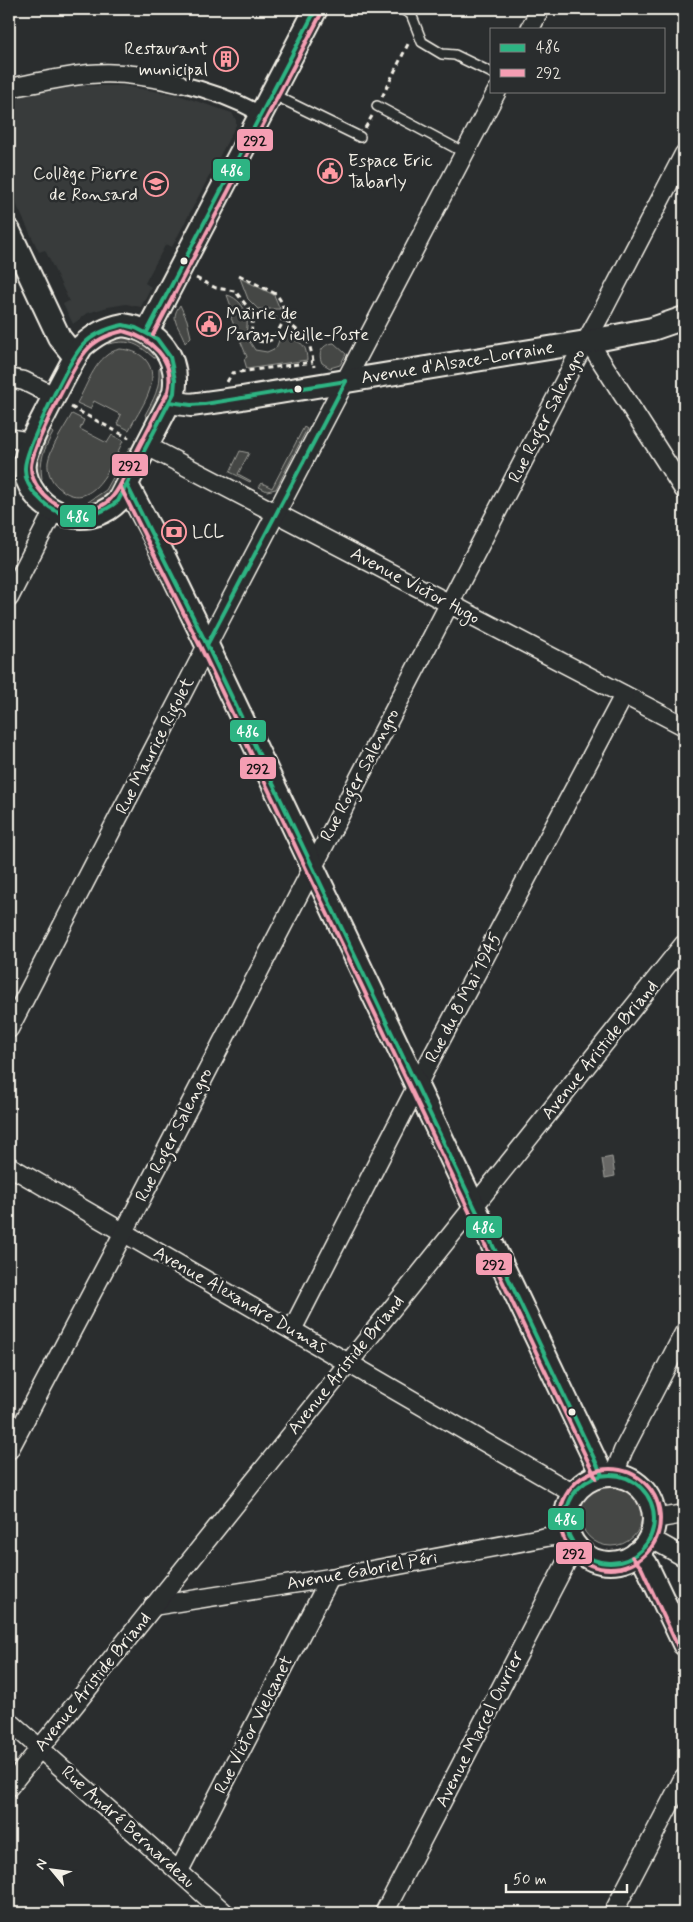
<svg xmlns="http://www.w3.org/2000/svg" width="693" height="1922" font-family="Mynerve,sans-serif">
<rect width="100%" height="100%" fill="#2a2d2e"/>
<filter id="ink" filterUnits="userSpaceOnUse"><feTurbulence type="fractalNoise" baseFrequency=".02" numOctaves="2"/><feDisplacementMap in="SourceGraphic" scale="10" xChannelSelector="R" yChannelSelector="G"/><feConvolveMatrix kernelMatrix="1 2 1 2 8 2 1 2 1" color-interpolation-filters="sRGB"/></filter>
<g filter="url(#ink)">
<path fill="#373a3a" d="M 80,86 L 124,86 L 178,95 L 232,113 L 236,120 L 236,125 L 172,247 L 166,244 L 145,283 L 151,287 L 141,307 L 126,304 L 108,307 L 88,313 L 73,324 L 63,304 L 69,301 L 45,250 L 39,252 L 9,189 L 9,99 L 43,91 Z"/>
<g fill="#444645" stroke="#9c9c96">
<path d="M 240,278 L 274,295 L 280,309 L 258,309 L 248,299 Z"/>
<path d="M 227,295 C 237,297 247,309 247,319 C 248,326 245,332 248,339 C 250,343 253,346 255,350 L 267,352 L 276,348 L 280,338 L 286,335 C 300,345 306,340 307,360 L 247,369 L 244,359 L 247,357 L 231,318 L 233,312 Z"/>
<path d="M 180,305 L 187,320 L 191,337 L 185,343 C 181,327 168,321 180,305 Z"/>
<path d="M 124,336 L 147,343 L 159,358 L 154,358 C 138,344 131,339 108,344 L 106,343 L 106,340 Z"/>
<path d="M 334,343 L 346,354 L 340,365 L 330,368 L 322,363 C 317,352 323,344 334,343 Z"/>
<path d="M 120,349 C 130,350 138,352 145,359 C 164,380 139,410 129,430 L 117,424 L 121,415 L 94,401 L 90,409 L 77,403 C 88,384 96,354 120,349 Z"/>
<path d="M 163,365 L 166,385 L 148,419 L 145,415 C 154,398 160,389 159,369 Z"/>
<path d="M 72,414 L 84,420 L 80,429 L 107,443 L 112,435 L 123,441 C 112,463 92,517 58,487 C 51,481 47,471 48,462 C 50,448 65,427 72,414 Z"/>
<path d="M 304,427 L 307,429 L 276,489 L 267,491 L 259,487 L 262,483 L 272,488 Z"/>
<path d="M 49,430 L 53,433 C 44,450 39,459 42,479 L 39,480 C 31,463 39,445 49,430 Z"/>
<path d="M 130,447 L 133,449 C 123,469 113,502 88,505 L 88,502 L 106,490 Z"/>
<path d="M 240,451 L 249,453 L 238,474 L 251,481 L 250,482 L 230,472 Z"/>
<circle cx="611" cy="1515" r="31"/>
</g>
<path fill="#676866" stroke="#9f9f9a" d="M 612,1157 L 615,1176 L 605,1178 L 602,1159 Z"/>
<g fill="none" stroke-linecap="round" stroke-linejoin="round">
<defs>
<g id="service">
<path d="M 401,9 L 411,14 L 422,42 L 442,54 L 455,55 L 492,73"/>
<path d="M 272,94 L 360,137"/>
<path d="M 377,106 L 465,153"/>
</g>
<path id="pedestrian" d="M 178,83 C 208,90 234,99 261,114"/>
<g id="minor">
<path d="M 530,29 L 540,9"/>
<path d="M 9,88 C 35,83 62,77 89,74 C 119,71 150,76 178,83"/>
<path d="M 586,342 L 594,350 L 684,490"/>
<path d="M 9,378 L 24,381 L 54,396"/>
<path d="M 9,438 L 31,442"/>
<path d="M 147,446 L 684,726"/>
<path d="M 9,598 L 53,512"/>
<path d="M 9,1029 L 216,628 L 497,91"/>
<path d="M 9,1166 L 574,1494"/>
<path d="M 292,1330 L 426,1068 L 624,695"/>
<path d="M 9,1450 L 124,1232 L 575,361 L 601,314 L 684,154"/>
<path d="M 614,1475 L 623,1451 L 684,1333"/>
<path d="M 654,1519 L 684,1514"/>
<path d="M 650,1538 L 684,1557"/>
<path d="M 153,1606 L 330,1578 L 552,1536 L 571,1538"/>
<path d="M 9,1721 L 225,1913"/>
<path d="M 9,1787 L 684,944"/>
<path d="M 179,1871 L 330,1578"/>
<path d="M 384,1913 L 571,1553 L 576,1547"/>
<path d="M 613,1913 L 684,1777"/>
</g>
<g id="tertiary">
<path d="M 9,231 L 59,337 L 75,357"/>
<path d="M 123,325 C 159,330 180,357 174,393 L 118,501 C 94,526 54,520 35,494 C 28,484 23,474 25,462 C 29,442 40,424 49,406 C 60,386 70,365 82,346 C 95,335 106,328 123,325 Z"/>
<path d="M 147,332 L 316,9"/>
<path id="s1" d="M 170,402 L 191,405 L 242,398 L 586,342 L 652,329 L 684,318"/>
<path d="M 127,485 L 154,536 L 207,645 L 602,1475"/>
<circle cx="610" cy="1519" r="44"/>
<path d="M 637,1553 L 646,1564 L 684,1644"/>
</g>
</defs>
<use href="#service" stroke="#f4f1e8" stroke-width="12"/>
<use href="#pedestrian" stroke="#f4f1e8" stroke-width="18"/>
<use href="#minor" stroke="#f4f1e8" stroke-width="21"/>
<use href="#tertiary" stroke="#f4f1e8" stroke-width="26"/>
<g stroke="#f4f1e8" stroke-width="3" stroke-dasharray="5 4" stroke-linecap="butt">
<path d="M 382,97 L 409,42"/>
<path d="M 365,128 L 372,116"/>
<path d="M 239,275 L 274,293 C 283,300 284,309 284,320 C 308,339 309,336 314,367"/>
<path d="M 196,278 L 216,288 L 235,291 L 253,314 L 284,320 L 274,339 L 265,342 L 255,341 L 251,335 L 253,314"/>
<path d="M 227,382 L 232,373 L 313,362"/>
<path d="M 71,407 L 129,438"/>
</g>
<use href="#service" stroke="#2a2d2e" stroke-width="9"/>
<use href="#pedestrian" stroke="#2a2d2e" stroke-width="14"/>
<use href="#minor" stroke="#2a2d2e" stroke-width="18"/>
<use href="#tertiary" stroke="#2a2d2e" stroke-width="22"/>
<defs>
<g id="bus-1">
<path d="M 123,325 L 136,328 L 157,339 L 170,357 L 175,380 L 174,393 L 118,501 C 92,522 60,522 37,496 C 30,489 25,479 25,469 C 24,451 70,359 83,345 C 93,334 109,328 123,325 Z"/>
<path d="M 147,332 L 316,9"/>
<path d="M 170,402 L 191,405 L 205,404 L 346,381"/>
<path d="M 127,485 L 207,645 L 602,1475"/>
<path d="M 207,645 L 346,381"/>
<circle cx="610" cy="1519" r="44"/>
</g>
<g id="bus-2">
<path d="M 123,331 C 150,338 176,359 168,391 C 167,396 162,402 159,408 C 152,422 144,437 137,451 C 129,466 119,494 106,503 C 92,513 73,512 58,505 C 45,499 31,483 31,467 C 31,449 74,365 86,351 C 95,340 110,334 123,331 Z"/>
<path d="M 153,335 L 322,12"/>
<path d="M 121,488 L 201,648 L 596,1478"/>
<circle cx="610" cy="1519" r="50"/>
<path d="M 632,1557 L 641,1567 L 678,1647"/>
</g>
</defs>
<use href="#bus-1" stroke="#2a2d2e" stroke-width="8"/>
<use href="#bus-2" stroke="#2a2d2e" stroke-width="8"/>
<use href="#bus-1" stroke="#2db483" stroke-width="4"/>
<use href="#bus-2" stroke="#f59eb3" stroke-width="4"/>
</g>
</g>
<defs>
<symbol id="building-ring" viewBox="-11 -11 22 22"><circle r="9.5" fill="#2a2d2e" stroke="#ff9aa2" stroke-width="1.5"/><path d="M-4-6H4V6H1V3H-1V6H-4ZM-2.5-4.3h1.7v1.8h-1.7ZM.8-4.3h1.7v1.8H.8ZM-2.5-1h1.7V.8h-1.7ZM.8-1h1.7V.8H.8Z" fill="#ff9aa2"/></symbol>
<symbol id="civic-ring" viewBox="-11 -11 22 22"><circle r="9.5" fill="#2a2d2e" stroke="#ff9aa2" stroke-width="1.5"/><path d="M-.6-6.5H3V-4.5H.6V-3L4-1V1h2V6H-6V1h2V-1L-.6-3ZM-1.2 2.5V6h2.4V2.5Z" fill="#ff9aa2"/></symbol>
<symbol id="school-ring" viewBox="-11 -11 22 22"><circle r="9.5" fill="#2a2d2e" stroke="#ff9aa2" stroke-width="1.5"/><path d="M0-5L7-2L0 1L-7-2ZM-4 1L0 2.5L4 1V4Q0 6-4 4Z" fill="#ff9aa2"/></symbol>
<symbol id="bank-ring" viewBox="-11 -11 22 22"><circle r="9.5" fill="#2a2d2e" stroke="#ff9aa2" stroke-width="1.5"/><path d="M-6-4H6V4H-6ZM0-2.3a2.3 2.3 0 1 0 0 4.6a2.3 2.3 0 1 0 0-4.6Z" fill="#ff9aa2"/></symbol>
</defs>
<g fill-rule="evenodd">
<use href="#building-ring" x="212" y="45" width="28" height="28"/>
<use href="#civic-ring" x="316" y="157" width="28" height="28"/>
<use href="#school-ring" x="142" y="170" width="28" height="28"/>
<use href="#civic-ring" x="195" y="310" width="28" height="28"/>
<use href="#bank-ring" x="160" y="518" width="28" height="28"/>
</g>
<g fill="#f4f1e8" stroke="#2a2d2e" stroke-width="2">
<circle cx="184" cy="261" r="4.5"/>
<circle cx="298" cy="389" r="4.5"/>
<circle cx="572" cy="1412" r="4.5"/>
</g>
<g text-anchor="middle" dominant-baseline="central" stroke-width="5" stroke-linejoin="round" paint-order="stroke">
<g font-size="18" fill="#f4f1e8" stroke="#2a2d2e" text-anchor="start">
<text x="208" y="49" text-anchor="end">Restaurant<tspan x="208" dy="21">municipal</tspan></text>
<text x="348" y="161">Espace Eric<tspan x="348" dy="21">Tabarly</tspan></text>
<text x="138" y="174" text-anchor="end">Collège Pierre<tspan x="138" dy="21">de Ronsard</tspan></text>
<text x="226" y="314">Mairie de<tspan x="226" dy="21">Paray-Vieille-Poste</tspan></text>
<text x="192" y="532">LCL</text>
</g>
<g font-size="18" fill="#f4f1e8" stroke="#2a2d2e">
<text stroke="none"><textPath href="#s1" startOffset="291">Avenue d'Alsace-Lorraine</textPath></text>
<text transform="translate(547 416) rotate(-63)">Rue Roger Salengro</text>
<text transform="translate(415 586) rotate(28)">Avenue Victor Hugo</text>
<text transform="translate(155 746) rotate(-63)">Rue Maurice Rigolet</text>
<text transform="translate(360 775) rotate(-62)">Rue Roger Salengro</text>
<text transform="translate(464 998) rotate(-62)">Rue du 8 Mai 1945</text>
<text transform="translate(600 1050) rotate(-51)">Avenue Aristide Briand</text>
<text transform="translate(174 1135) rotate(-63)">Rue Roger Salengro</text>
<text transform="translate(240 1300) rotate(30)">Avenue Alexandre Dumas</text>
<text transform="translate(346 1365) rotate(-51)">Avenue Aristide Briand</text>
<text transform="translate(362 1571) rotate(-10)">Avenue Gabriel Péri</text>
<text transform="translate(93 1682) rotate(-51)">Avenue Aristide Briand</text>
<text transform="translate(254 1725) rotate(-63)">Rue Victor Vielcanet</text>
<text transform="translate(480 1729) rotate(-63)">Avenue Marcel Ouvrier</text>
<text transform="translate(128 1827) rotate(42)">Rue André Bernardeau</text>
</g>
</g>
<g stroke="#2a2d2e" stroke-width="2">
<rect x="236" y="128" width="38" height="24" rx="5" fill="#f59eb3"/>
<rect x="212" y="158" width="39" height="24" rx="5" fill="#2db483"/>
<rect x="111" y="453" width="38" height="24" rx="5" fill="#f59eb3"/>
<rect x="59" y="504" width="38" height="24" rx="5" fill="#2db483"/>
<rect x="229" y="719" width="38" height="24" rx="5" fill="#2db483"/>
<rect x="239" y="756" width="38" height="24" rx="5" fill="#f59eb3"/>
<rect x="465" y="1215" width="38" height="24" rx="5" fill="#2db483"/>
<rect x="475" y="1252" width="38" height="24" rx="5" fill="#f59eb3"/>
<rect x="547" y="1507" width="38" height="24" rx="5" fill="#2db483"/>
<rect x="555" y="1541" width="38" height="24" rx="5" fill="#f59eb3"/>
</g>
<g font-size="14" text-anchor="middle" font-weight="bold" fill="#fff">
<text x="232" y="175">486</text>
<text x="78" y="521">486</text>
<text x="248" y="736">486</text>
<text x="484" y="1232">486</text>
<text x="566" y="1524">486</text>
</g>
<g font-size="14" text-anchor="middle" font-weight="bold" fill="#111">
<text x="255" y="145">292</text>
<text x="130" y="470">292</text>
<text x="258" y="773">292</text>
<text x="494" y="1269">292</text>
<text x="574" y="1558">292</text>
</g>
<rect width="693" height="1922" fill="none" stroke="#2a2d2e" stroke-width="30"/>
<rect x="15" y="15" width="663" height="1892" fill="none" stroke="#f4f1e8" stroke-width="2" filter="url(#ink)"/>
<rect x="490" y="28" width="175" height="65" fill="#2a2d2e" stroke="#7b7b78"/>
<rect x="500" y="44" width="25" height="8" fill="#2db483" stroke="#7b7b78"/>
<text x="536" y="52" font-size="15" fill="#f4f1e8">486</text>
<rect x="500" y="69" width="25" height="8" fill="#f59eb3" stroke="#7b7b78"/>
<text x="536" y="78" font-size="15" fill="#f4f1e8">292</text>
<g transform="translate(52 1870) rotate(299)" stroke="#2a2d2e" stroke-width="4" paint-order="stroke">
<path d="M0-4L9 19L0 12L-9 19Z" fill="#f4f1e8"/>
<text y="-8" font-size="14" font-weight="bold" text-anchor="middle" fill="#f4f1e8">N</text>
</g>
<path d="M506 1884v8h121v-8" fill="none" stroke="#f4f1e8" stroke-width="2.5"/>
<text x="513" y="1884" font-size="15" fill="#f4f1e8" stroke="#2a2d2e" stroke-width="4" paint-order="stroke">50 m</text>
</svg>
